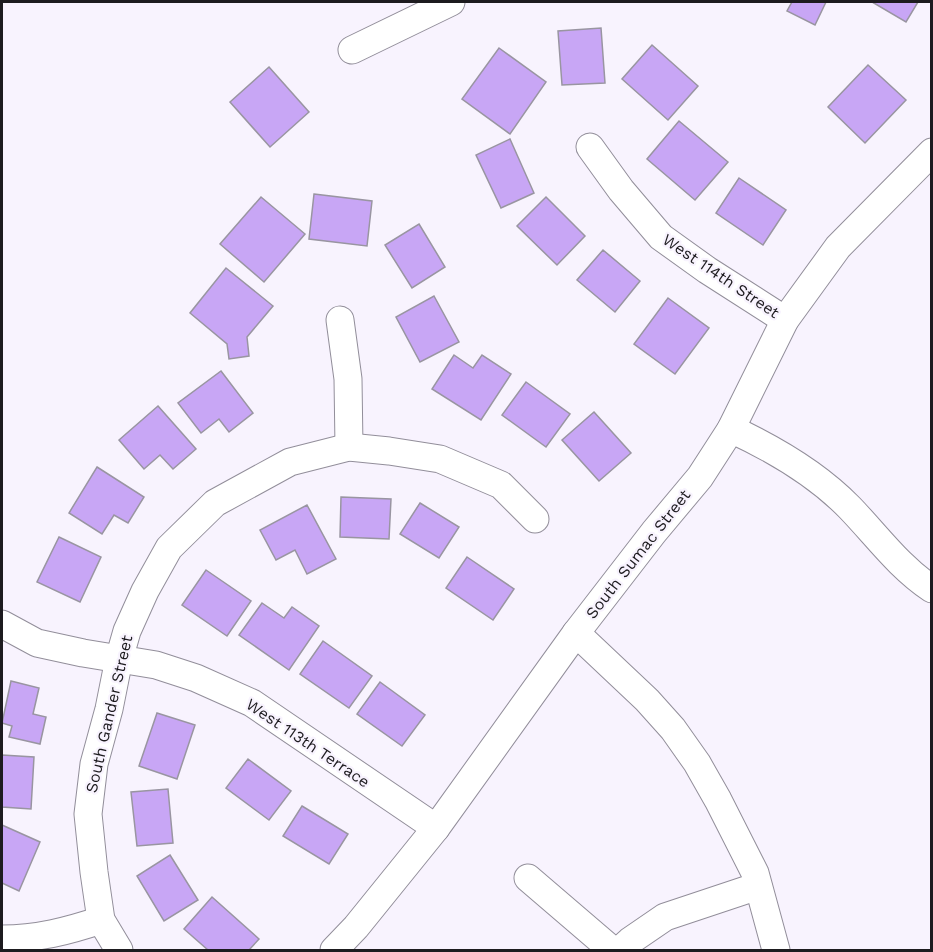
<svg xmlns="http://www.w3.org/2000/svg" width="933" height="952" font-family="'Work Sans',sans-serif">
<rect width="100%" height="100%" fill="#f8f3fe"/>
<g fill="#c8a6f5" stroke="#9995a1" stroke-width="1.5">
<path d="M 792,2 L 826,2 L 815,25 L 787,11 Z"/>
<path d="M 872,2 L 918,2 L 906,22 Z"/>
<path d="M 601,28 L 605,83 L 562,85 L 558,31 Z"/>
<path d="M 652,45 L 698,86 L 668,120 L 622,79 Z"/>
<path d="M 499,48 L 546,82 L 510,134 L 462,99 Z"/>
<path d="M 868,65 L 906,100 L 865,143 L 828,107 Z"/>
<path d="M 269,67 L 309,112 L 270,147 L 230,102 Z"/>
<path d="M 679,121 L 728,162 L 695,200 L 647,159 Z"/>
<path d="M 510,139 L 534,193 L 501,208 L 476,155 Z"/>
<path d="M 739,178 L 786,210 L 763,245 L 716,213 Z"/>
<path d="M 314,194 L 372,201 L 367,246 L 309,239 Z"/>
<path d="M 261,197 L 305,234 L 264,282 L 220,244 Z"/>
<path d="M 546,197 L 585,236 L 557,265 L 517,226 Z"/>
<path d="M 419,224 L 445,267 L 412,288 L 385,245 Z"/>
<path d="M 603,250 L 640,281 L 615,312 L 577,280 Z"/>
<path d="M 226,268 L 273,306 L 247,337 L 249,356 L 229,359 L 227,344 L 190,313 Z"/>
<path d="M 434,296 L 459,342 L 420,362 L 396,317 Z"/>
<path d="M 668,298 L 709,328 L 675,374 L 634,344 Z"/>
<path d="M 454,355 L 473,368 L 482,355 L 511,374 L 481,420 L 432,389 Z"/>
<path d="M 221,371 L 253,413 L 229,432 L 219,419 L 201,433 L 178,403 Z"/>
<path d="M 526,382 L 570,414 L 546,447 L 502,415 Z"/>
<path d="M 158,406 L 196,449 L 173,469 L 160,455 L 144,469 L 119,440 Z"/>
<path d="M 594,412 L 631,453 L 599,481 L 562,440 Z"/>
<path d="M 97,467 L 144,497 L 128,523 L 114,515 L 102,534 L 69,513 Z"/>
<path d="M 341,497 L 391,499 L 389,539 L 340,537 Z"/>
<path d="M 420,503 L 459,527 L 439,558 L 400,534 Z"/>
<path d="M 307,505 L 336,559 L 307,574 L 295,550 L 276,560 L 260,530 Z"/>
<path d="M 59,537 L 101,557 L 80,602 L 37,582 Z"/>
<path d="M 467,557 L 514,589 L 493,620 L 446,588 Z"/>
<path d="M 206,570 L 251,601 L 227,636 L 182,605 Z"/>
<path d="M 262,603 L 284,618 L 292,607 L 319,626 L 289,670 L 239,635 Z"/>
<path d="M 323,641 L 372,676 L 349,708 L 300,674 Z"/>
<path d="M 11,681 L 39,688 L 33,714 L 46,717 L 40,744 L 9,737 L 12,726 L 2,723 Z"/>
<path d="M 380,682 L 425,715 L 402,746 L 357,714 Z"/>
<path d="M 157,713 L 195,725 L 177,779 L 139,766 Z"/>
<path d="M 2,755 L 34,757 L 31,809 L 2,807 Z"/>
<path d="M 248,759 L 291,791 L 269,820 L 226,788 Z"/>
<path d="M 168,789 L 173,843 L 137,846 L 131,792 Z"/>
<path d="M 302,806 L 348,834 L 329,864 L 283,836 Z"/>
<path d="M 2,825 L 40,842 L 19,891 L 2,883 Z"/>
<path d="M 170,855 L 198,900 L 164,921 L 137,876 Z"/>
<path d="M 212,897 L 259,939 L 249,950 L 208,950 L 184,929 Z"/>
</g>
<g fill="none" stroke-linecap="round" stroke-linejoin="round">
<defs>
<g id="minor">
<path d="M 352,50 L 451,2"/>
<path d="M 590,147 L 621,190 L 661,237 L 707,270 L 785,320"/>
<path d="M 340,320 L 348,379 L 349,447"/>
<path d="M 731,429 C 774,449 817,474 850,508 C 877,536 899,567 932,589"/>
<path d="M 2,624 L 37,643 L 83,653 L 156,665 L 196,678 L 252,703 L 436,828"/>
<path d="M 576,633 L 647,700 L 673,729 L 697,763 L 718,800 L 755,873 L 776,950"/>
<path d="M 528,878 L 612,950"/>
<path d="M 2,939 C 37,939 68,931 101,920"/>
<path d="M 119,950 L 101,920 L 94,872 L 88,814 L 94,764 L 109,709 L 119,659 L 127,631 L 145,591 L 169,548 L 215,503 L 290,462 L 349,447 L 389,451 L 440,459 L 501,485 L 535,519"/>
<path d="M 334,950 L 356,927 L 436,828 L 576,633 L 654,532 L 700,477 L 731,429 L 785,320 L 838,247 L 932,152"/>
<path d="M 620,950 L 630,941 L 665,917 L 758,886"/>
</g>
</defs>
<use href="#minor" stroke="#928e9a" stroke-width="29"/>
<use href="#minor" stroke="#fff" stroke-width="27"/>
</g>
<g text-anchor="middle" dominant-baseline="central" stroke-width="4.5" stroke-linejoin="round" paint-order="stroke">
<g font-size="16" fill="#1d1b1f" stroke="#f8f3fe">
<text transform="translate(721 276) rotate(34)">West 114th Street</text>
<text transform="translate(638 554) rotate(-52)">South Sumac Street</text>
<text transform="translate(109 714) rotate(-77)">South Gander Street</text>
<text transform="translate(308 743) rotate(34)">West 113th Terrace</text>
</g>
</g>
<rect width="933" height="952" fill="none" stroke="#1d1b1f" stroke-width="6"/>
</svg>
